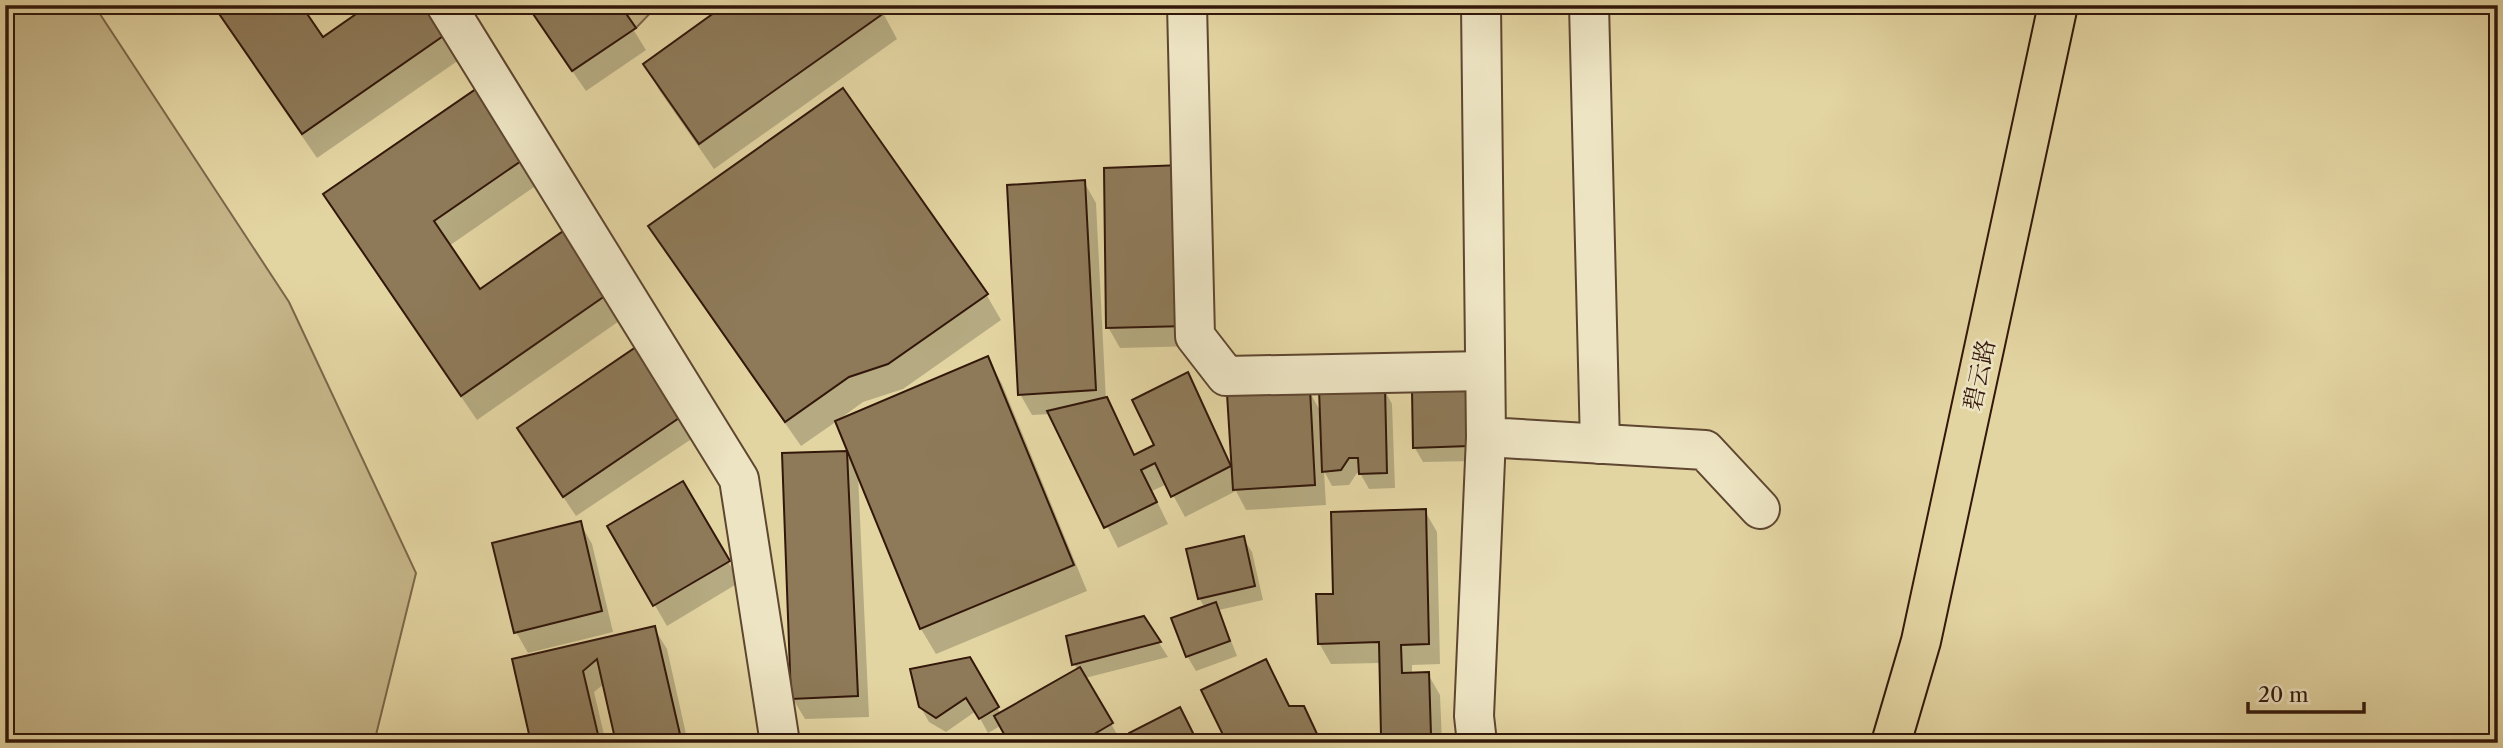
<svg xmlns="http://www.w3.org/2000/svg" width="2503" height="748" font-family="'Libre Caslon Text','Noto Serif SC',serif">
<rect width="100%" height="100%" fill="#e3d5a2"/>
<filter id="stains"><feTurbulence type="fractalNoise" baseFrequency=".00286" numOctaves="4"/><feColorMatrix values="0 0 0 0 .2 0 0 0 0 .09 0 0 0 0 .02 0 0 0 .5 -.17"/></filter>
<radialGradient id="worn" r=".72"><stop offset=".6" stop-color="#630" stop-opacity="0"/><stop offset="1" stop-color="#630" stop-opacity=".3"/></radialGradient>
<g fill="#c5b588" stroke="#7c6649" stroke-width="2">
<path d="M 5,5 L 94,5 L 289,302 L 416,573 L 374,743 L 5,743 Z"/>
<path d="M 620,5 L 658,5 L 636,28 Z"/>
</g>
<g fill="#0003">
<path d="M 212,5 L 299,5 L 323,40 L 443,5 L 472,51 L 317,158 Z"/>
<path d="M 527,5 L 618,5 L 646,50 L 586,91 Z"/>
<path d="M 883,13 L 897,39 L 714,169 L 659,90 L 645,64 Z"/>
<path d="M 523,160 L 537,185 L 449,246 L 480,291 L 569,230 L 625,317 L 477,420 L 340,220 L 326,195 Z"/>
<path d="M 1105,170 L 1198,346 L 1120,348 L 1108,327 Z"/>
<path d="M 1084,182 L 1096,203 L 1106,401 L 1135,456 L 1156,446 L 1187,374 L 1233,468 L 1309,391 L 1322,414 L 1384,389 L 1392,404 L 1395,488 L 1369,489 L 1360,473 L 1357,473 L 1349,485 L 1332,486 L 1324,471 L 1326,505 L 1246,510 L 1236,491 L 1185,517 L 1167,484 L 1152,491 L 1168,524 L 1118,548 L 1051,414 L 1032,415 L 1020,394 Z"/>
<path d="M 650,227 L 986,294 L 1001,320 L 903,389 L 863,402 L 841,418 L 988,358 L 1002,384 L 1087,591 L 936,654 L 921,629 L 858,474 L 869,717 L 805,719 L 793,699 L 846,453 L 851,461 L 853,460 L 837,421 L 801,446 L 665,252 Z"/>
<path d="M 1466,390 L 1476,461 L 1423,462 L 1415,448 Z"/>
<path d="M 681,417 L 693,438 L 576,516 L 531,449 Z"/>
<path d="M 682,483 L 740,582 L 667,626 L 609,527 Z"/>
<path d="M 1425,511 L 1437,532 L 1440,664 L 1412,665 L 1412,675 L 1428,674 L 1440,695 L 1442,743 L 1387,743 L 1383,735 L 1381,663 L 1331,664 L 1319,643 L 1335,596 Z"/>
<path d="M 580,523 L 592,544 L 613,632 L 528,653 L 516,632 Z"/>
<path d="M 1243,538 L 1252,552 L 1263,600 L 1219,610 L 1237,656 L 1196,671 L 1187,656 L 1205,608 L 1199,598 Z"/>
<path d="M 1143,618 L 1168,657 L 1085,678 L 1122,743 L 1011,743 L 1002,725 L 988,733 L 976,711 L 946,732 L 929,722 L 920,706 L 969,659 L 1001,714 L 1078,670 L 1074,664 Z"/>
<path d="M 654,628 L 667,649 L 688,743 L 618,743 L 604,684 L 594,692 L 606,743 L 533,743 L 514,660 Z"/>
<path d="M 1265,661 L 1290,708 L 1303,708 L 1322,743 L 1228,743 Z"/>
</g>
<g fill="#8e7a59" stroke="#32170a" stroke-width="2">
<path d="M 213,5 L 301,5 L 323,37 L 369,5 L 445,5 L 459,25 L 302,134 Z"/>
<path d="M 527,5 L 620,5 L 636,28 L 572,71 Z"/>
<path d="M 725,5 L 879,5 L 884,13 L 699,144 L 643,64 Z"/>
<path d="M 843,88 L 988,294 L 888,364 L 849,377 L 785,422 L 648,226 Z"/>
<path d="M 476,89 L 524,159 L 434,221 L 480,289 L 569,227 L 612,291 L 461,396 L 323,194 Z"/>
<path d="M 1182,165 L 1187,326 L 1106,328 L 1104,168 Z"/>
<path d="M 1085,180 L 1096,390 L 1018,395 L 1007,185 Z"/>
<path d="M 636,347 L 682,416 L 563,497 L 517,428 Z"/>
<path d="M 988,356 L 1074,565 L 920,629 L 835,421 Z"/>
<path d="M 1188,372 L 1231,466 L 1171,497 L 1155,463 L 1141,470 L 1157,502 L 1104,528 L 1047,411 L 1107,397 L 1134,455 L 1154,445 L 1132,400 Z"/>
<path d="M 1385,387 L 1387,473 L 1359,474 L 1358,458 L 1349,458 L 1341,470 L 1322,472 L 1319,389 Z"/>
<path d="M 1467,388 L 1469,446 L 1413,448 L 1412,390 Z"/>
<path d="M 1310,389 L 1315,485 L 1233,490 L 1227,394 Z"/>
<path d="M 847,451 L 858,696 L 791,699 L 782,453 Z"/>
<path d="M 683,481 L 730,561 L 653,606 L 607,526 Z"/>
<path d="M 1426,509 L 1429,644 L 1401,645 L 1402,673 L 1429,672 L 1431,735 L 1381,736 L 1379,642 L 1318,644 L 1316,594 L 1333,594 L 1331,512 Z"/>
<path d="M 581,521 L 602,611 L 514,633 L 492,543 Z"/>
<path d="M 1244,536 L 1255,586 L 1198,599 L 1186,549 Z"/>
<path d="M 1216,602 L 1230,641 L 1186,657 L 1171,618 Z"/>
<path d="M 1144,616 L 1161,642 L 1072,665 L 1066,636 Z"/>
<path d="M 655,626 L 682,743 L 616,743 L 597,659 L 583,671 L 600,743 L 531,743 L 512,659 Z"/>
<path d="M 970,657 L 999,707 L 979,719 L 966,698 L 936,718 L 919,707 L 910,669 Z"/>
<path d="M 1266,659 L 1289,706 L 1304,706 L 1318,736 L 1304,743 L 1227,743 L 1201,690 Z"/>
<path d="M 1080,667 L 1113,723 L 1079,743 L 1009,743 L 994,716 Z"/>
<path d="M 1180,707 L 1198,743 L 1130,743 L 1129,733 Z"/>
</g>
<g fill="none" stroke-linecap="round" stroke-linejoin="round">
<defs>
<g id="minor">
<path d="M 446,5 L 739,479 L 780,743"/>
<path d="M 1187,5 L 1195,336 L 1226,376 L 1485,371"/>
<path d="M 1481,5 L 1486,437 L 1705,450 L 1760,509"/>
<path d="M 1589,5 L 1600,444"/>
<path d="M 1477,743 L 1474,716 L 1486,437"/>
</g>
<path id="major" d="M 1891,743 L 1921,641 L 2058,5"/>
</defs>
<use href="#minor" stroke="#5e4630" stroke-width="42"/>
<use href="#major" stroke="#32170a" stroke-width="42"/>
<use href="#minor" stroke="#ede4c3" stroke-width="38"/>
<use href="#major" stroke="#e3d5a2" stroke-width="38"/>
</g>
<g text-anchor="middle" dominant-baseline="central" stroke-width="5" stroke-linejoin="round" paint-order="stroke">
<g font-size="24" fill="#32170a" stroke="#ede4c3">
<text transform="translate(1979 375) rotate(-78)">碧云路</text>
</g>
</g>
<rect width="2503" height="748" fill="none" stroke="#e3d5a2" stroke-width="28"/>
<rect x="7" y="7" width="2489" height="734" fill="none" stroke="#32170a" stroke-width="3.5"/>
<rect x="14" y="14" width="2475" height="720" fill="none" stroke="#32170a" stroke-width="2"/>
<path d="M2248 702v10h116v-10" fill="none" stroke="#32170a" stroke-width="3.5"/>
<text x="2258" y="702" font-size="21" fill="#32170a" stroke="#ede4c3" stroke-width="5" paint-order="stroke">20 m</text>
<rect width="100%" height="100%" filter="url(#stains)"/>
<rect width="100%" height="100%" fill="url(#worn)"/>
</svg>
